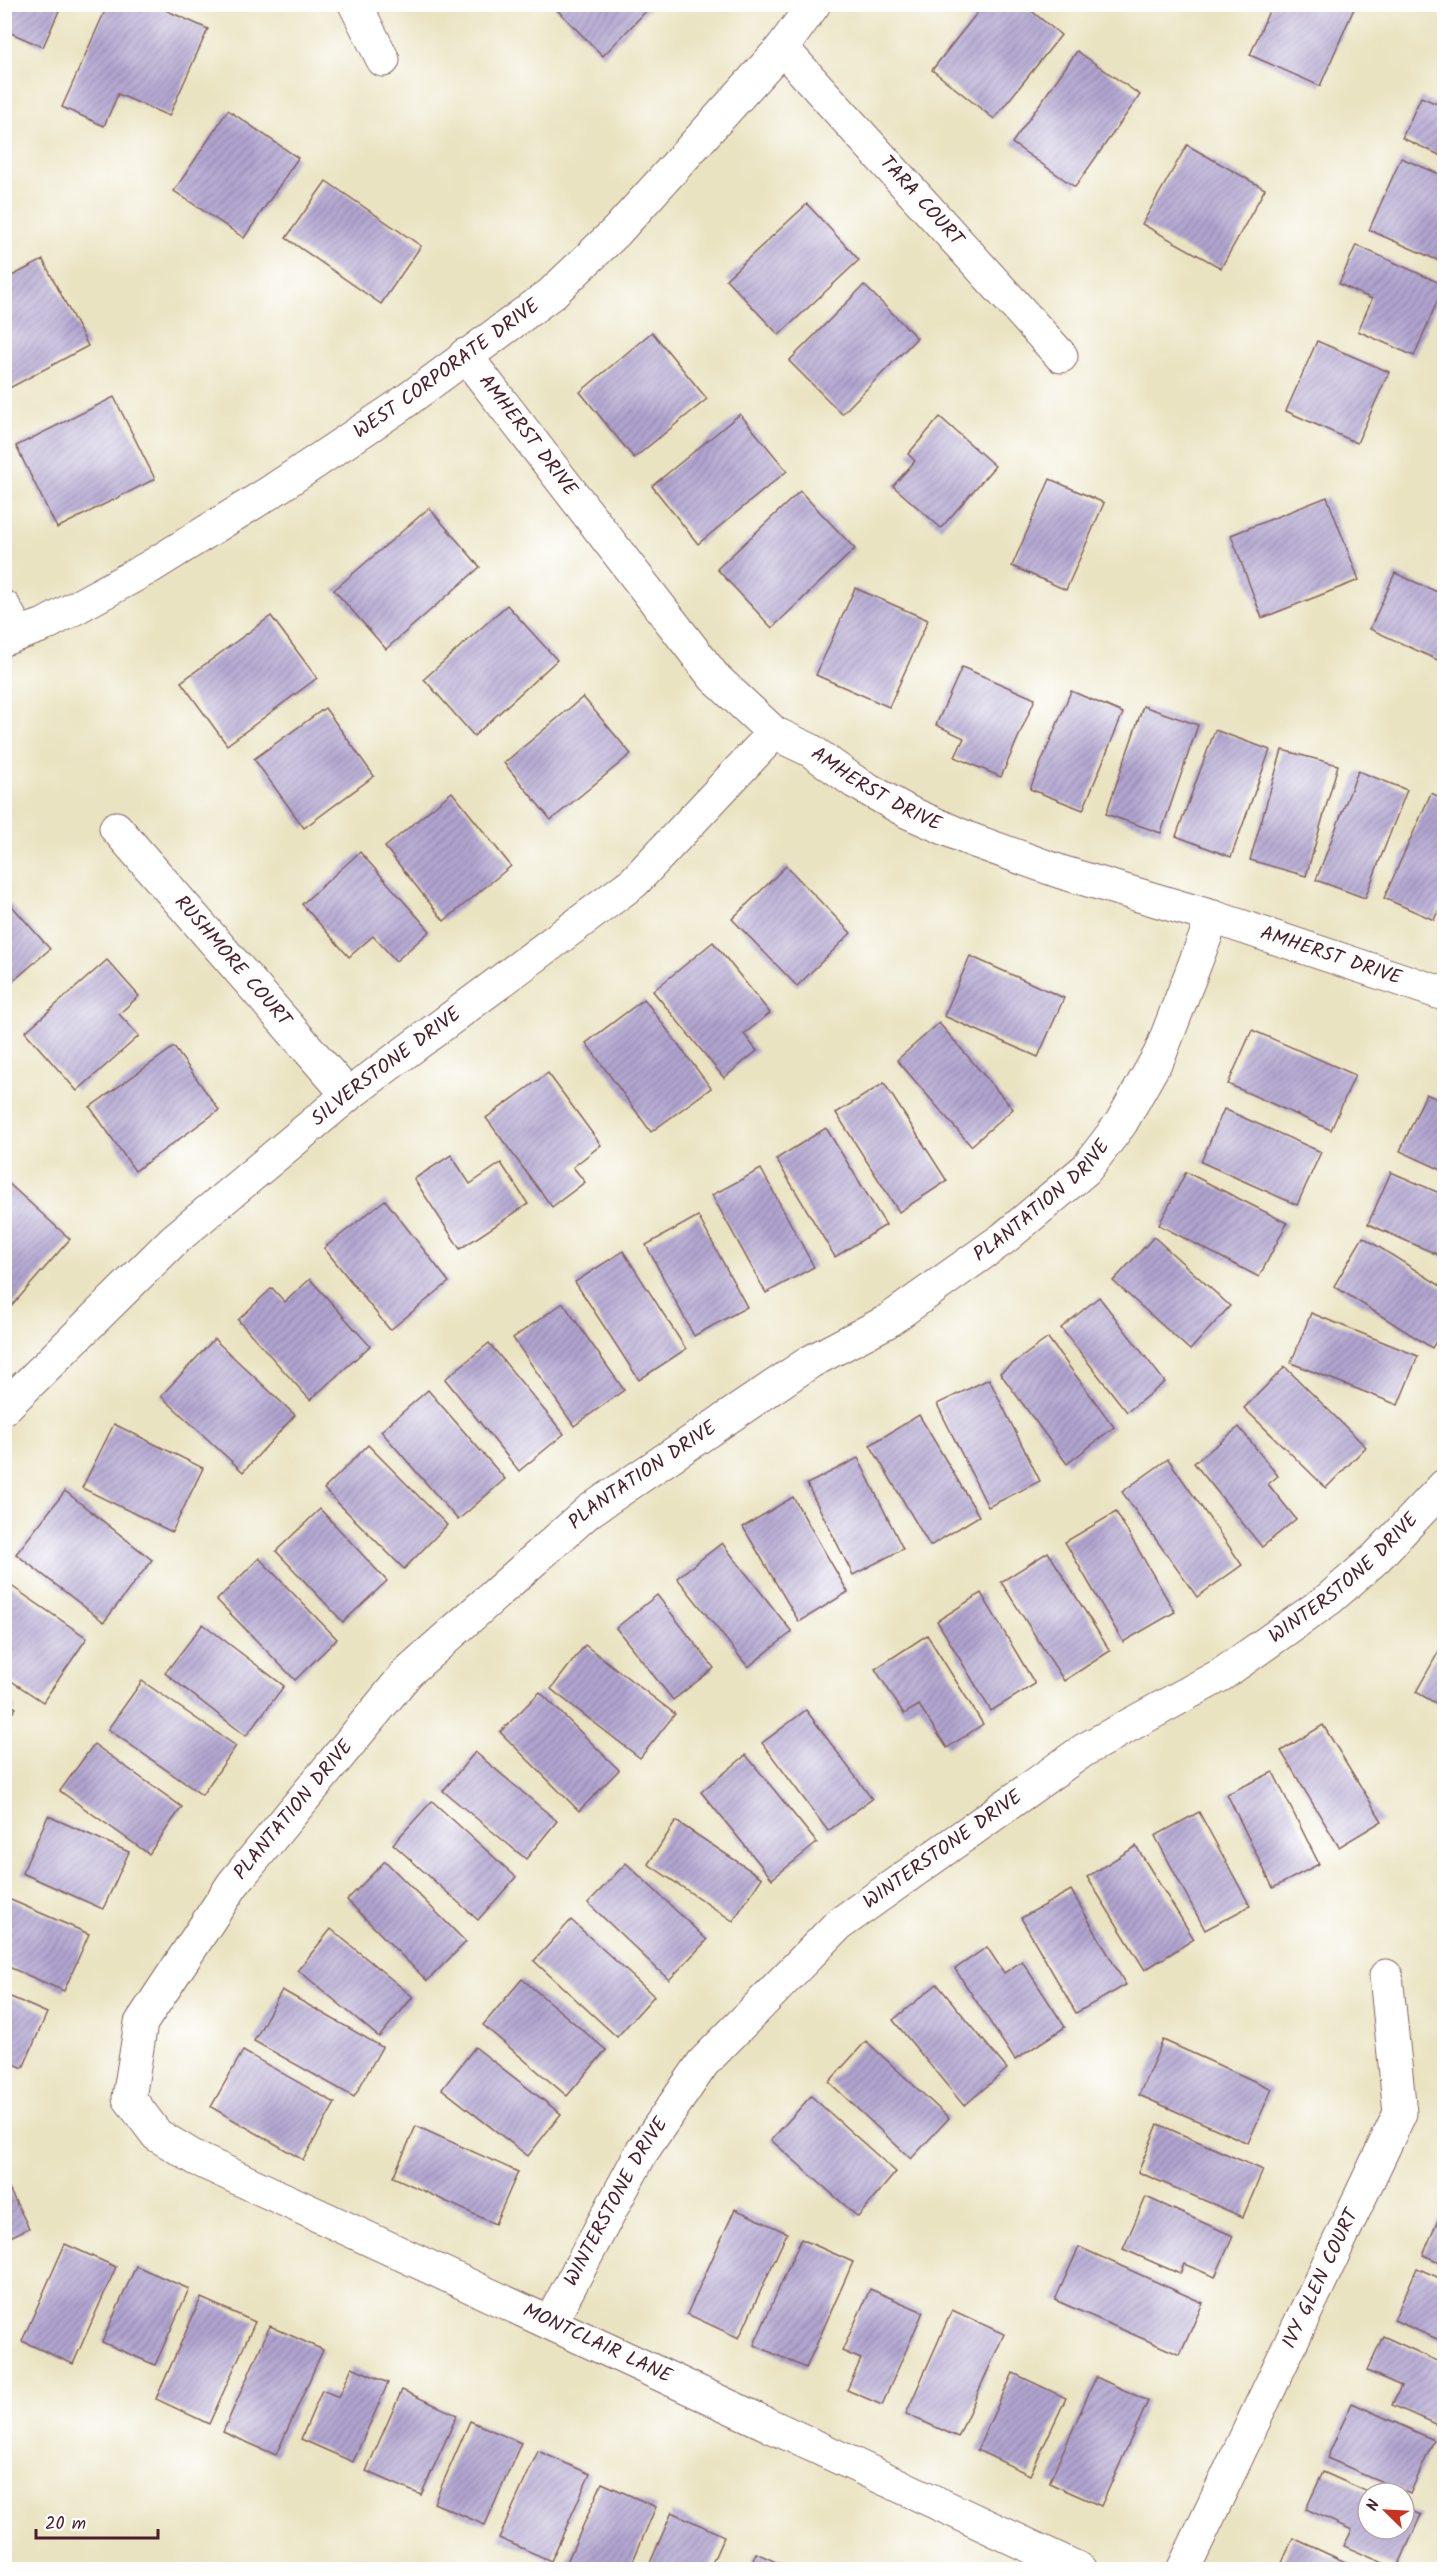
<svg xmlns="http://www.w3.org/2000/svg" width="1449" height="2574" font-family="Kalam,sans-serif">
<defs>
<pattern id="building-hatch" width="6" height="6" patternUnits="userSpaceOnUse" patternTransform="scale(1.5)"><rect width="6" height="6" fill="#b1a4d0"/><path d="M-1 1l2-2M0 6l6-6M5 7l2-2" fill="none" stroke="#9285a9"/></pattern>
</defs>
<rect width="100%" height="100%" fill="#fff"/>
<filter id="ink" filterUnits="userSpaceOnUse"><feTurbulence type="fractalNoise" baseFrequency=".0167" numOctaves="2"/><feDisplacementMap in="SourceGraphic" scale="12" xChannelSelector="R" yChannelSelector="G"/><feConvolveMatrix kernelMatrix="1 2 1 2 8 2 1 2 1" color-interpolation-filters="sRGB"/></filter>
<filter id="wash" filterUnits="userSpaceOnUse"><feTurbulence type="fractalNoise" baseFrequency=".008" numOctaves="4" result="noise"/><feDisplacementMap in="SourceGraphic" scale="24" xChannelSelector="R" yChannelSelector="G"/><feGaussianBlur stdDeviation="1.35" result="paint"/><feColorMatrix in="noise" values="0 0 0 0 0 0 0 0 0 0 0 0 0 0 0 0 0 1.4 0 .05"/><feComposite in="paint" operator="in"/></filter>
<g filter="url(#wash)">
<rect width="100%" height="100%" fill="#eae3c1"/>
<g id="blocks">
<g fill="url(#building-hatch)">
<path d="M 4,4 L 62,4 L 43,47 L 11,33 L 4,47 Z"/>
<path d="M 108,4 L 152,4 L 208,29 L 169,116 L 118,94 L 104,126 L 62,107 Z"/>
<path d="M 551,4 L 653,4 L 603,56 Z"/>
<path d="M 984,4 L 1023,4 L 1061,35 L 994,119 L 932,70 Z"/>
<path d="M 1272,4 L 1356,4 L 1320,86 L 1250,55 Z"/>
<path d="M 1077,51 L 1140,95 L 1075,187 L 1012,143 Z"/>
<path d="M 1421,97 L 1444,107 L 1444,157 L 1402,138 Z"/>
<path d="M 228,110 L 298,158 L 244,238 L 174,191 Z"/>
<path d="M 1187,145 L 1265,189 L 1221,268 L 1142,224 Z"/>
<path d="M 1401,158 L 1444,176 L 1444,263 L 1369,230 Z"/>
<path d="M 326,181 L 421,246 L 381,304 L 286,238 Z"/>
<path d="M 807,204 L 859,260 L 779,335 L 726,279 Z"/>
<path d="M 1356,245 L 1444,285 L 1414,356 L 1358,331 L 1372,299 L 1339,284 Z"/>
<path d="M 43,260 L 88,346 L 4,391 L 4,280 Z"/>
<path d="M 864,285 L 917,338 L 842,414 L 789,361 Z"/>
<path d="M 652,332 L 707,399 L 634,458 L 580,392 Z"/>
<path d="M 1317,341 L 1389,372 L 1357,443 L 1286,411 Z"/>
<path d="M 114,397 L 155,479 L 57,528 L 16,446 Z"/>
<path d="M 740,414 L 787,471 L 698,544 L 652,486 Z"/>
<path d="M 940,417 L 995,466 L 941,528 L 893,486 L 915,461 L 908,454 Z"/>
<path d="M 1050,479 L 1104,503 L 1066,590 L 1012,566 Z"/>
<path d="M 800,491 L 855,549 L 772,628 L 717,569 Z"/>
<path d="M 1327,497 L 1359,580 L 1262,618 L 1231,535 Z"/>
<path d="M 429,508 L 480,567 L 386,649 L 334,590 Z"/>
<path d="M 1395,573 L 1444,595 L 1444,656 L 1442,662 L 1370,629 Z"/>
<path d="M 855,588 L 928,620 L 889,707 L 816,675 Z"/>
<path d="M 507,605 L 557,660 L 474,736 L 424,679 Z"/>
<path d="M 271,616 L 317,678 L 227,745 L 181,682 Z"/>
<path d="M 962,667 L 1035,699 L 1001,777 L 955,757 L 964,738 L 936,725 Z"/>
<path d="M 1071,691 L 1123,713 L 1083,810 L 1030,789 Z"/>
<path d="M 583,697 L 631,754 L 551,820 L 504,763 Z"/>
<path d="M 1143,706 L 1198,725 L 1161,833 L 1106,814 Z"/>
<path d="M 325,708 L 374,776 L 304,828 L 254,759 Z"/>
<path d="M 1215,730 L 1270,750 L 1231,857 L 1176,836 Z"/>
<path d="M 1282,750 L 1338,765 L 1306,876 L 1250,860 Z"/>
<path d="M 1358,771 L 1407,790 L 1365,898 L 1316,880 Z"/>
<path d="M 452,792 L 511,866 L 444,921 L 385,847 Z"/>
<path d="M 1431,793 L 1444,799 L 1444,897 L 1434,920 L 1384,898 Z"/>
<path d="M 360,852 L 430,931 L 396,961 L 373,936 L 349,957 L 302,904 Z"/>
<path d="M 786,866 L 851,933 L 797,986 L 732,919 Z"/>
<path d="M 4,897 L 50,949 L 4,989 Z"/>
<path d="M 713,942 L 770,1013 L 744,1034 L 757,1051 L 724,1078 L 653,991 Z"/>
<path d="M 970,956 L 1064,998 L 1038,1057 L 944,1016 Z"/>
<path d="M 107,960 L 139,996 L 119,1014 L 139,1036 L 77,1091 L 25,1032 Z"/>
<path d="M 644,999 L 711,1088 L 651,1132 L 586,1043 Z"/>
<path d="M 939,1023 L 1013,1109 L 971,1146 L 897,1060 Z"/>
<path d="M 1252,1030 L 1355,1075 L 1331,1130 L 1228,1084 Z"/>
<path d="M 174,1047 L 219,1110 L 135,1171 L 90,1107 Z"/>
<path d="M 548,1073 L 601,1145 L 573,1167 L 585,1182 L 552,1207 L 486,1118 Z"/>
<path d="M 884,1083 L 947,1181 L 899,1212 L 836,1113 Z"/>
<path d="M 1426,1094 L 1444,1102 L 1444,1171 L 1400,1151 Z"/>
<path d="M 1224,1109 L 1321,1152 L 1297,1205 L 1201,1162 Z"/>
<path d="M 826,1128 L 886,1225 L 835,1257 L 776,1159 Z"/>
<path d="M 451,1155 L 470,1184 L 501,1163 L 528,1204 L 460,1249 L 414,1179 Z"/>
<path d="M 761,1169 L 814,1267 L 766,1293 L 712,1195 Z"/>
<path d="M 1186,1172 L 1287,1223 L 1259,1277 L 1159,1225 Z"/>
<path d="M 1391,1172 L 1444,1195 L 1443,1257 L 1368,1224 Z"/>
<path d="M 7,1182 L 70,1239 L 10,1308 L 4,1303 L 4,1185 Z"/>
<path d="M 385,1200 L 449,1282 L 390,1330 L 324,1248 Z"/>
<path d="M 698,1216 L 747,1307 L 694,1336 L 646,1245 Z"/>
<path d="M 1154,1237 L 1230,1306 L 1190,1350 L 1113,1281 Z"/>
<path d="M 1363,1237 L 1444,1288 L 1444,1328 L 1432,1348 L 1334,1286 Z"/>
<path d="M 623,1251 L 686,1349 L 639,1380 L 575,1282 Z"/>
<path d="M 310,1279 L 370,1346 L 310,1400 L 238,1320 L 272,1288 L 285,1302 Z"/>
<path d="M 1099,1297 L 1165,1382 L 1127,1412 L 1061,1328 Z"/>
<path d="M 563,1303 L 624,1390 L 574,1426 L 513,1338 Z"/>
<path d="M 1311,1313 L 1418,1356 L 1398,1405 L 1291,1363 Z"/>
<path d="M 1048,1338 L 1114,1427 L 1067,1464 L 1000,1373 Z"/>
<path d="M 214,1339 L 295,1415 L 243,1472 L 161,1396 Z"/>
<path d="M 489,1343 L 564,1434 L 519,1471 L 445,1379 Z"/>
<path d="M 1285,1367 L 1366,1447 L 1326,1488 L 1244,1408 Z"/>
<path d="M 989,1379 L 1040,1481 L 988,1507 L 937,1404 Z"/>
<path d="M 428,1390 L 505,1479 L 458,1520 L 381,1431 Z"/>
<path d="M 919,1415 L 979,1516 L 930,1546 L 870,1445 Z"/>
<path d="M 114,1424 L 203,1468 L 172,1532 L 82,1488 Z"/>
<path d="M 1239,1427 L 1278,1476 L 1268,1484 L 1296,1519 L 1262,1547 L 1194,1463 Z"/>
<path d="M 368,1445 L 447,1525 L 404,1569 L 324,1489 Z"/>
<path d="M 858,1458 L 903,1549 L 853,1575 L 807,1484 Z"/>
<path d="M 1168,1459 L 1242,1565 L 1197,1597 L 1122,1492 Z"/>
<path d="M 65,1491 L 152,1560 L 104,1622 L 16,1554 Z"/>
<path d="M 793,1497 L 848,1592 L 799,1622 L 743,1527 Z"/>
<path d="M 320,1509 L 387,1581 L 343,1622 L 276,1551 Z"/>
<path d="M 1116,1512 L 1175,1612 L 1123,1642 L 1065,1542 Z"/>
<path d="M 722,1543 L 792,1632 L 748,1667 L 677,1578 Z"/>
<path d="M 1048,1552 L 1110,1651 L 1064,1681 L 1001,1582 Z"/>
<path d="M 259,1558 L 337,1639 L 295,1680 L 217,1600 Z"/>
<path d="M 4,1581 L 87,1638 L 43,1702 L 4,1676 Z"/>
<path d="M 981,1593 L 1035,1684 L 991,1711 L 937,1621 Z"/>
<path d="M 657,1595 L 714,1668 L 673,1700 L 616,1628 Z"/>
<path d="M 203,1624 L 284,1686 L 246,1736 L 165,1673 Z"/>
<path d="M 927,1635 L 983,1724 L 947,1748 L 919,1705 L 904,1714 L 875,1669 Z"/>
<path d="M 1444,1642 L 1444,1708 L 1416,1692 Z"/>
<path d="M 585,1645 L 675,1714 L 640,1758 L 551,1689 Z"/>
<path d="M 142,1681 L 236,1746 L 202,1795 L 108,1729 Z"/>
<path d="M 540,1692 L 619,1770 L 579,1811 L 500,1732 Z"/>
<path d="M 4,1701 L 16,1708 L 4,1724 Z"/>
<path d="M 806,1710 L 872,1799 L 828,1831 L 762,1743 Z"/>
<path d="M 1323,1725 L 1382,1821 L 1339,1847 L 1281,1751 Z"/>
<path d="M 94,1744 L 182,1807 L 149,1854 L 60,1791 Z"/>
<path d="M 475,1752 L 557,1821 L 526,1859 L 443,1791 Z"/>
<path d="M 746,1755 L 817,1843 L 772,1879 L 701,1792 Z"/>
<path d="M 1273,1772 L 1319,1864 L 1273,1888 L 1227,1794 Z"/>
<path d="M 432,1801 L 516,1877 L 478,1920 L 393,1844 Z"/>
<path d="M 1199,1812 L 1250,1906 L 1205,1930 L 1155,1836 Z"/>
<path d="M 48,1816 L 129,1852 L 103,1909 L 22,1873 Z"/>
<path d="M 676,1821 L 762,1878 L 733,1921 L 648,1864 Z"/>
<path d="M 1136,1846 L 1194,1939 L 1145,1970 L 1087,1877 Z"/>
<path d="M 385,1861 L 466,1942 L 427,1981 L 347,1900 Z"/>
<path d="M 626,1863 L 707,1940 L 669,1980 L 588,1903 Z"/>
<path d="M 1071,1890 L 1126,1985 L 1076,2013 L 1021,1918 Z"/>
<path d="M 4,1897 L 89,1934 L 64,1991 L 4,1965 Z"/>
<path d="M 571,1920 L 654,1996 L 617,2037 L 534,1961 Z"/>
<path d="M 331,1929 L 413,1997 L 379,2037 L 298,1970 Z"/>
<path d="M 987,1947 L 1004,1973 L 1022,1961 L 1065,2027 L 1015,2060 L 955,1969 Z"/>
<path d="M 522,1979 L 606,2050 L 567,2096 L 483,2025 Z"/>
<path d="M 937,1984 L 1007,2069 L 964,2106 L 893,2020 Z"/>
<path d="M 282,1990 L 382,2047 L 354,2097 L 254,2041 Z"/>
<path d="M 4,1994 L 47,2013 L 23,2068 L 4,2059 Z"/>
<path d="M 1163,2040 L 1272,2089 L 1248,2143 L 1139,2095 Z"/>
<path d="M 866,2041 L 949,2118 L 911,2159 L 829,2082 Z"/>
<path d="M 475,2047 L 561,2114 L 528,2156 L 442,2089 Z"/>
<path d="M 243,2051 L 335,2103 L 303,2160 L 211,2107 Z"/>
<path d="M 811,2096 L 896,2172 L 858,2217 L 771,2140 Z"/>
<path d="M 1158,2124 L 1263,2170 L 1243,2217 L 1138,2172 Z"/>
<path d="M 416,2126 L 518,2172 L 495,2224 L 393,2177 Z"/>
<path d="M 4,2179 L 29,2228 L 4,2240 Z"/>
<path d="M 1146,2197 L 1233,2236 L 1215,2277 L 1184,2264 L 1180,2274 L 1123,2249 Z"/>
<path d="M 1444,2206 L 1444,2264 L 1423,2255 Z"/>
<path d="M 735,2209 L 787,2233 L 739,2338 L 687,2314 Z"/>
<path d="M 801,2239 L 853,2262 L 806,2368 L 754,2345 Z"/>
<path d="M 65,2244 L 116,2267 L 73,2364 L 22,2341 Z"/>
<path d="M 1079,2247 L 1203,2303 L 1180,2355 L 1055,2300 Z"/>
<path d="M 136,2266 L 189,2289 L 155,2365 L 102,2342 Z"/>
<path d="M 1417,2268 L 1444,2280 L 1444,2342 L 1394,2320 Z"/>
<path d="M 870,2289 L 923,2312 L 882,2405 L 847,2390 L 861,2359 L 842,2351 Z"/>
<path d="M 201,2298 L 255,2322 L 209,2424 L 156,2399 Z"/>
<path d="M 952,2310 L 1004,2334 L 958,2437 L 906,2414 Z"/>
<path d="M 270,2326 L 323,2350 L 276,2455 L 223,2432 Z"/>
<path d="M 1383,2336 L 1444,2364 L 1444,2428 L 1392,2405 L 1401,2386 L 1367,2371 Z"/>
<path d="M 352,2367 L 388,2383 L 353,2462 L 301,2439 L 322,2390 L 339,2397 Z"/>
<path d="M 1013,2373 L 1066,2398 L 1030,2475 L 977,2450 Z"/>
<path d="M 1096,2377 L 1148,2401 L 1101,2506 L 1049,2483 Z"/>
<path d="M 402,2390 L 457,2415 L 421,2495 L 366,2471 Z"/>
<path d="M 1352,2403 L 1434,2440 L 1410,2494 L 1327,2458 Z"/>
<path d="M 470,2421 L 521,2443 L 485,2525 L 434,2503 Z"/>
<path d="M 538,2451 L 590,2474 L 551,2561 L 499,2538 Z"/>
<path d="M 1323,2472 L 1368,2492 L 1368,2529 L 1404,2529 L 1404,2508 L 1421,2515 L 1397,2569 L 1344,2546 L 1352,2530 L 1306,2509 Z"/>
<path d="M 602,2483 L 656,2507 L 629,2570 L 584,2570 L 567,2562 Z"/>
<path d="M 672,2512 L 724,2536 L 709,2570 L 647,2570 Z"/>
<path d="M 1293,2538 L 1363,2570 L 1279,2570 Z"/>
<path d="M 756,2553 L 794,2570 L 749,2570 Z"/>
</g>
</g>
</g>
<g filter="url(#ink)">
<use href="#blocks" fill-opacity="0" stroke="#826460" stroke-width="1.5"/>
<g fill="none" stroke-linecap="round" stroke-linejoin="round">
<defs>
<g id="street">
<path d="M 355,4 L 383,60"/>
<path id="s1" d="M 782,48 L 1061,356"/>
<path id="s2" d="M 465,355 L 714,677 L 774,733 L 810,750 L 855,782 L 908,812 L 969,839 L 1061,872 L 1213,917 L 1444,994"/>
<path d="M 4,607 L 18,632"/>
<path id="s3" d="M 116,828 L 348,1095"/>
<path id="s4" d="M 4,1408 L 174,1240 L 348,1095 L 634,882 L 774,733"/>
<path id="s5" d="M 550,2323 L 641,2153 L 703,2063 L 838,1925 L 1084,1750 L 1221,1675 L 1329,1599 L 1376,1558 L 1444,1486"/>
<path id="s6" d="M 1081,2570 L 197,2159 L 157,2135 L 129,2098 L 141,2023 L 233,1884 L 408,1672 L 589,1511 L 810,1362 L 886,1322 L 1004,1238 L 1086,1169 L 1121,1123 L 1160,1054 L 1213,917"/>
<path id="s7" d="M 1183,2570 L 1400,2113 L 1386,1976"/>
</g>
<g id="secondary">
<path id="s8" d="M 4,639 L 44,625 L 150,567 L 272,491 L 399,406 L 551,294 L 616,232 L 782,48 L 814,4"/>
</g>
</defs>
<use href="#street" stroke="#826460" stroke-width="35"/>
<use href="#secondary" stroke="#826460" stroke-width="35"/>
<use href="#street" stroke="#fff" stroke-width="33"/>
<use href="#secondary" stroke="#fff" stroke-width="33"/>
</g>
</g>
<g text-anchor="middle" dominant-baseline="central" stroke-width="4.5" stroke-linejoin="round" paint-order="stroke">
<g font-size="20" fill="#4a1f2b" stroke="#fff">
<text stroke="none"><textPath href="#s1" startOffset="207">TARA COURT</textPath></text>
<text stroke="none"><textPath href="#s8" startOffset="520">WEST CORPORATE DRIVE</textPath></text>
<text stroke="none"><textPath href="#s2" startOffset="102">AMHERST DRIVE</textPath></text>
<text stroke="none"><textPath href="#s2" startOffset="606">AMHERST DRIVE</textPath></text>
<text stroke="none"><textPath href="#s2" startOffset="1092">AMHERST DRIVE</textPath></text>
<text stroke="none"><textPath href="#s3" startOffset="177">RUSHMORE COURT</textPath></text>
<text stroke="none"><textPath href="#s4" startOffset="513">SILVERSTONE DRIVE</textPath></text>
<text stroke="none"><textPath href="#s6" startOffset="2378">PLANTATION DRIVE</textPath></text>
<text stroke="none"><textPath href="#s6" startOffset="1892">PLANTATION DRIVE</textPath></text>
<text stroke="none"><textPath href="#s5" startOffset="1110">WINTERSTONE DRIVE</textPath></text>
<text stroke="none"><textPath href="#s6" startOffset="1406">PLANTATION DRIVE</textPath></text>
<text stroke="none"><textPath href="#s5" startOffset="624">WINTERSTONE DRIVE</textPath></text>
<text stroke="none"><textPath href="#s5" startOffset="138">WINTERSTONE DRIVE</textPath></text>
<text stroke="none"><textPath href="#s7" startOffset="322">IVY GLEN COURT</textPath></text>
<text transform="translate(597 2344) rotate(25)">MONTCLAIR LANE</text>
</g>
</g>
<rect width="1449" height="2574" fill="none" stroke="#fff" stroke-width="24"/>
<g transform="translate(1386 2511) rotate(294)"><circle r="28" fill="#ffffff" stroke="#b7a5aa" stroke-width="1.5"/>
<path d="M0-4.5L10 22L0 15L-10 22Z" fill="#c8321e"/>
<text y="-9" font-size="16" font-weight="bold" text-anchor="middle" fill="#4a1f2b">N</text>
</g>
<path d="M36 2529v9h122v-9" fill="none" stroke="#4a1f2b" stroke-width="3"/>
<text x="45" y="2529" font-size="18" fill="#4a1f2b" stroke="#ffffff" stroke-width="4.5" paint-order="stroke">20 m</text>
</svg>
